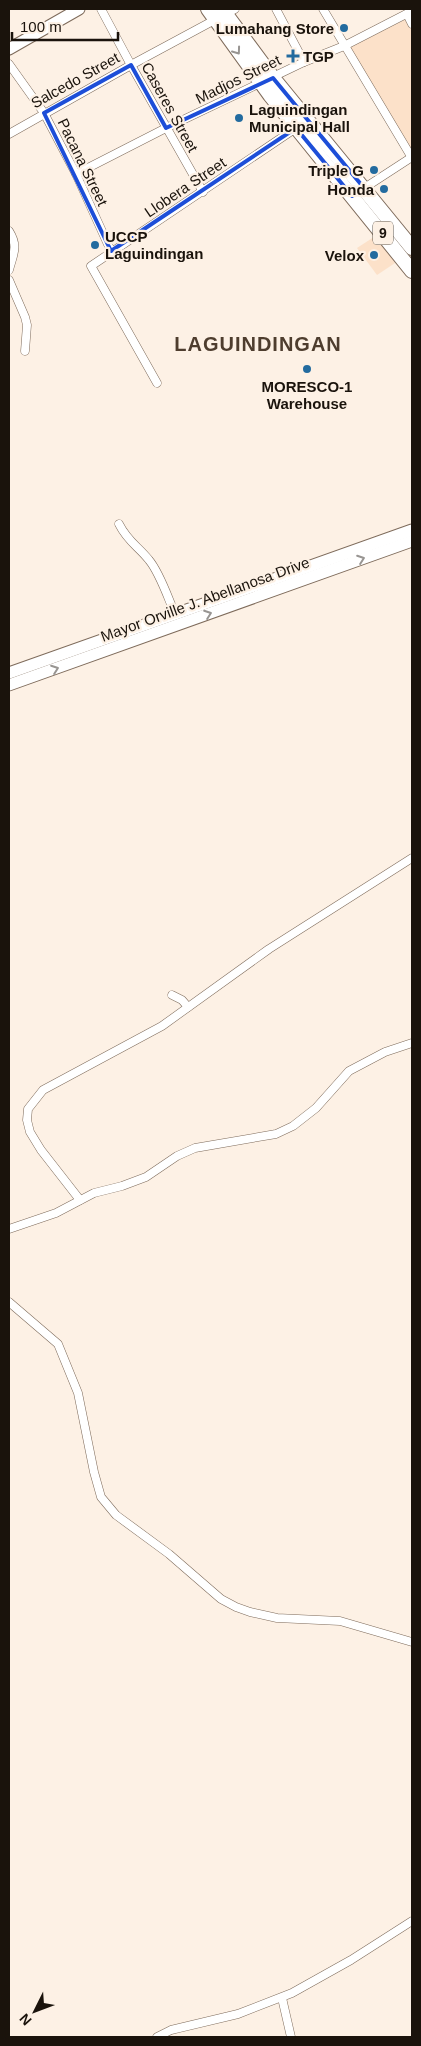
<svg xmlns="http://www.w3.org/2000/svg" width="421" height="2046" font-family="Arial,sans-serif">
<rect width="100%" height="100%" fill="#fdf1e5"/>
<g fill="#fce1c9">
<path d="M 406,19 L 412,31 L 412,152 L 348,48 Z"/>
<path d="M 377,235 L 395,263 L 377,275 L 357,248 Z"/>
</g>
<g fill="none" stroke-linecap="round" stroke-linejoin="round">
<defs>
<g id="street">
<path d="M 101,9 L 131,65 L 203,192"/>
<path d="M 276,9 L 304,62"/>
<path d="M 323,9 L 412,158"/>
<path d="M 407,14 L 412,24"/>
<path d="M 9,64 L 44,113 L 76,174 L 111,251"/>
<path d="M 9,134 L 131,65 L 235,9"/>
<path d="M 76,174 L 166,128 L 304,62 L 344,46 L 412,11"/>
<path d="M 352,196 L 412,157"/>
<path d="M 9,231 C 19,247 13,254 9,270"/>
<path d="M 9,280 L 25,317 L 27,325 L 25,351"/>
<path d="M 157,383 L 91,266 L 296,128"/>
<path d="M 119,524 C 128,542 138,546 149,560 C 160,573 168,598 175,614"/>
<path d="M 172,995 L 182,1000 L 188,1007"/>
<path d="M 80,1200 L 41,1150 L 30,1132 L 27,1120 L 28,1109 L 43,1090 L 162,1026 L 269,949 L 412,858"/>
<path d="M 9,1229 L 56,1213 L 94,1193 L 122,1186 L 146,1177 L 177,1156 L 195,1148 L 276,1134 L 293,1126 L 316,1108 L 349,1071 L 385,1052 L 412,1043"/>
<path d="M 9,1302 L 58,1344 L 78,1393 L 94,1472 L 101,1497 L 116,1515 L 169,1554 L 221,1599 L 236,1607 L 250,1612 L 277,1618 L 340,1621 L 412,1642"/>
<path d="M 282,1998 L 291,2037"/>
<path d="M 157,2037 L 171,2030 L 238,2014 L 292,1993 L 351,1960 L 412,1921"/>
</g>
<g id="secondary">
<path d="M 9,49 L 79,9"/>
<path d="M 9,673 L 412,530"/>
<path d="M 9,685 L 412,541"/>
</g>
<g id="highway">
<path d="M 208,9 L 270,95 L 412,271"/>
<path d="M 222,9 L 273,78 L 412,248"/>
</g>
</defs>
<use href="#street" stroke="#7e6b5b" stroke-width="9"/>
<use href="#secondary" stroke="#7e6b5b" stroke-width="13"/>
<use href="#highway" stroke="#7e6b5b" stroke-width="16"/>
<use href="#street" stroke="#fff" stroke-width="8"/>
<use href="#secondary" stroke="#fff" stroke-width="11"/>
<use href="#highway" stroke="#fff" stroke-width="14"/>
</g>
<defs><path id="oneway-chevron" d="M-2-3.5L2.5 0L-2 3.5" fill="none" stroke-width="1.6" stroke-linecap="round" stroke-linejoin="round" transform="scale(1.25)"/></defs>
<g stroke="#989592">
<use href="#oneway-chevron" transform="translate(237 51) rotate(54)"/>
<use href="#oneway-chevron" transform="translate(361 559) rotate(-20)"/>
<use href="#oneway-chevron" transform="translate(208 614) rotate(-20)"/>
<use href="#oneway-chevron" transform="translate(55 669) rotate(-20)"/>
</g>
<path fill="none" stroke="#1d4ed8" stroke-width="4" stroke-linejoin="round" d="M 131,65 L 166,128 L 273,78 L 364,188 L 352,196 L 296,128 L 111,251 L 44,113 Z"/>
<g fill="#236b9f" stroke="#fdf1e5" stroke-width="2">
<circle cx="344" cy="28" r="5"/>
<path d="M290.5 48.5h5v5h5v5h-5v5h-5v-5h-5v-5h5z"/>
<circle cx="239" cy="118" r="5"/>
<circle cx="374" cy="170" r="5"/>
<circle cx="384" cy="189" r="5"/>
<circle cx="95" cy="245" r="5"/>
<circle cx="374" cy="255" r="5"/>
<circle cx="307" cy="369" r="5"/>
</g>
<g text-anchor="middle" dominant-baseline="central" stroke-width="4.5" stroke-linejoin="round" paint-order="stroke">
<rect fill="#fdf1e5" stroke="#5e564d" stroke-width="1" x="373" y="221.5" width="20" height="23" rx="4"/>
<g font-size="14" font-weight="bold" fill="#1a130c">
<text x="383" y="233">9</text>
</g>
<g font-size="15" font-weight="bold" fill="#1a130c" stroke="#fdf1e5" text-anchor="end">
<text x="334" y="28">Lumahang Store</text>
<text x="303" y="56" text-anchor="start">TGP</text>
<text x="249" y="109" text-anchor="start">Laguindingan<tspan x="249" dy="17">Municipal Hall</tspan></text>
<text x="364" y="170">Triple G</text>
<text x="374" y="189">Honda</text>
<text x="105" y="236" text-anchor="start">UCCP<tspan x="105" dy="17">Laguindingan</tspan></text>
<text x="364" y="255">Velox</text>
<text x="307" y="386" text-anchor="middle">MORESCO-1<tspan x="307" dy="17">Warehouse</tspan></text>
</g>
<g font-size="15" fill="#1a130c" stroke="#fdf1e5">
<text transform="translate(238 79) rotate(-26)">Madjos Street</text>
<text transform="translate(75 80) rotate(-29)">Salcedo Street</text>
<text transform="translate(170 107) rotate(61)">Caseres Street</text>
<text transform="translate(83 162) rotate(64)">Pacana Street</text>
<text transform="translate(185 187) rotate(-34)">Llobera Street</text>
<text transform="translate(205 599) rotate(-20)">Mayor Orville J. Abellanosa Drive</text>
</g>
<g font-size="20" font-weight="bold" letter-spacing="1" fill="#4e3d2e" stroke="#fdf1e5">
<text x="258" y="344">LAGUINDINGAN</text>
</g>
</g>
<rect width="421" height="2046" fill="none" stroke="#1a130c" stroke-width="20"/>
<g transform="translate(35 2011) rotate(228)" stroke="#fdf1e5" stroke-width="4" paint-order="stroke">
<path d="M0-4L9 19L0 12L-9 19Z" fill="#1a130c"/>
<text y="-8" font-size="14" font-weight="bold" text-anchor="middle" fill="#1a130c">N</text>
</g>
<path d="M12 32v8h106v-8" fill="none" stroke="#1a130c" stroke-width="2.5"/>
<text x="20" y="32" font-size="15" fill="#1a130c" stroke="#fdf1e5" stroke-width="4" paint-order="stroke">100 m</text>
</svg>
